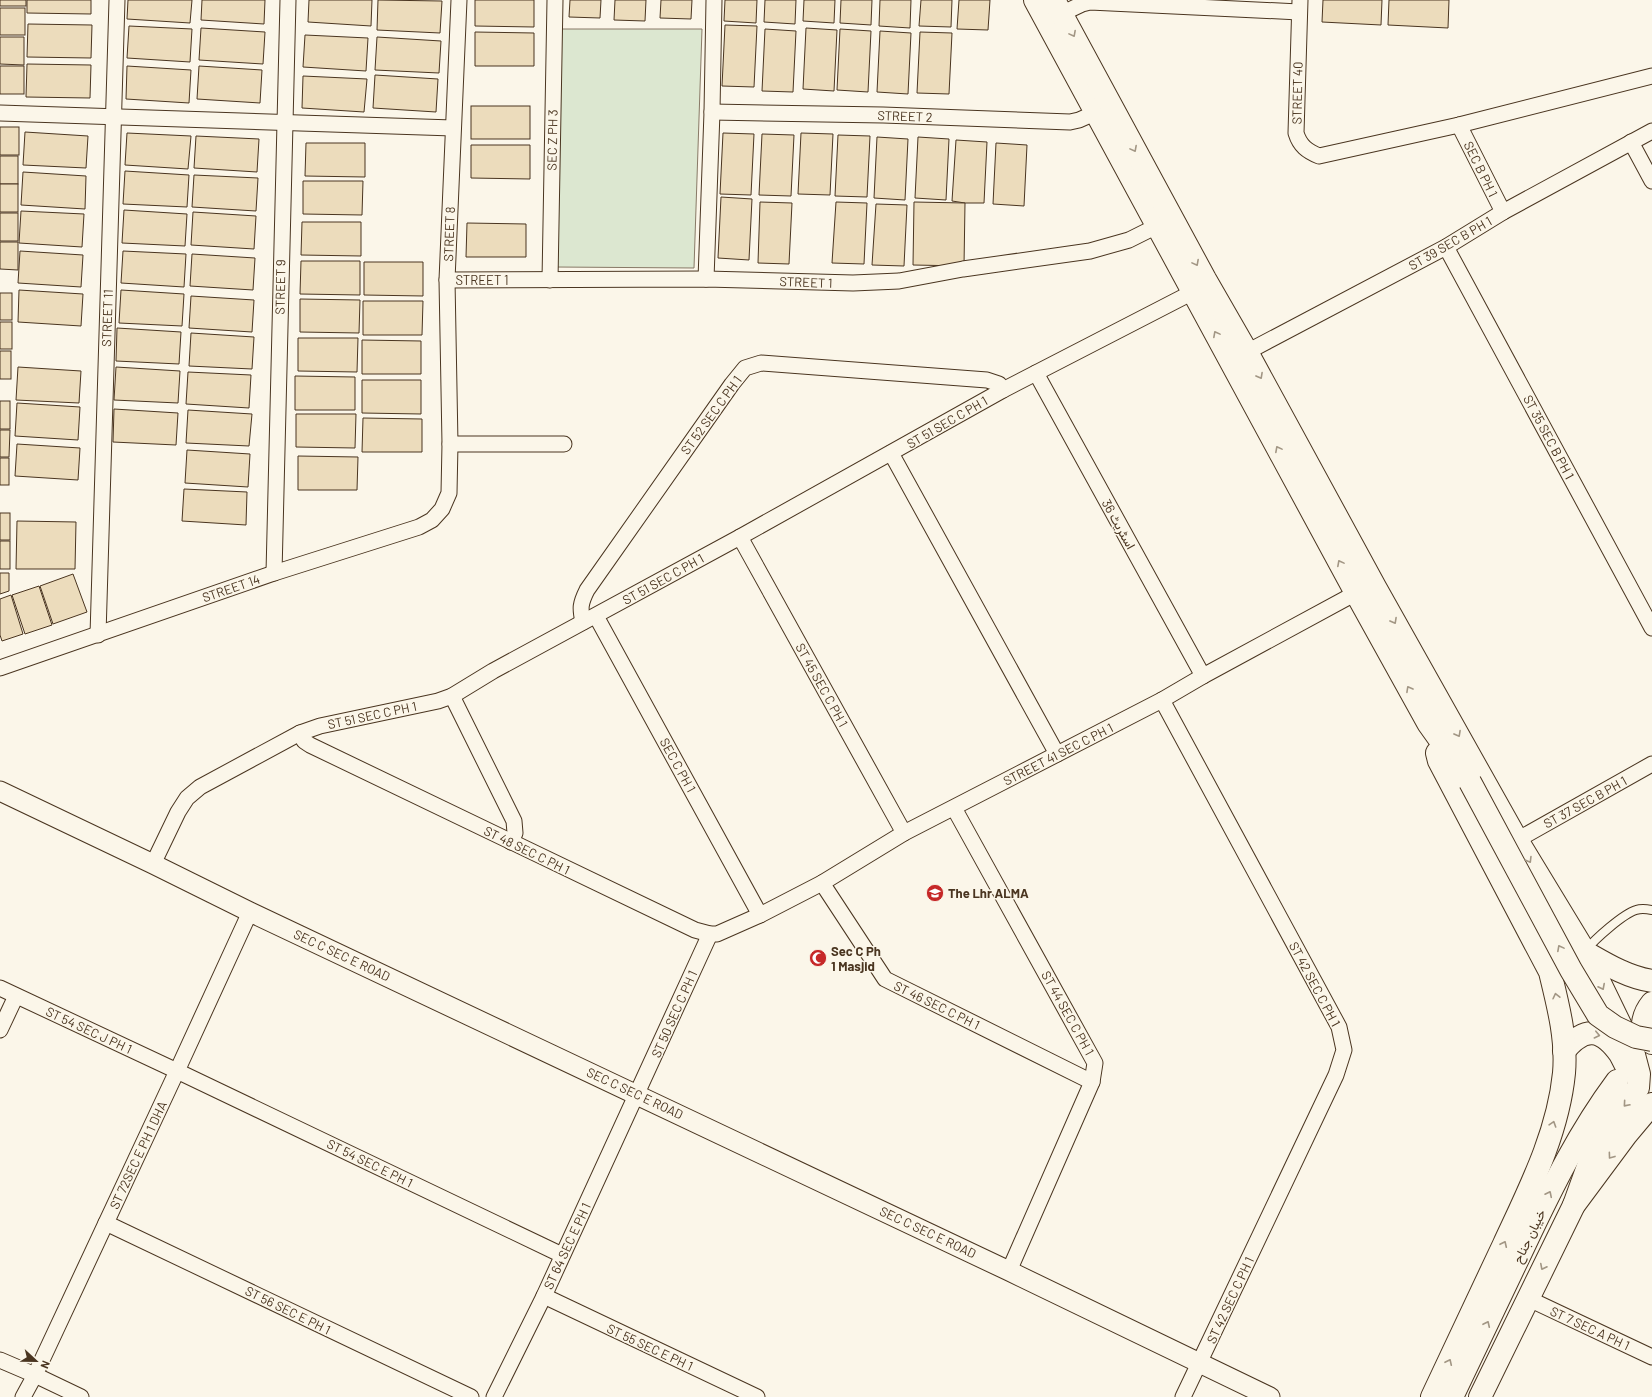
<svg xmlns="http://www.w3.org/2000/svg" width="1652" height="1397" font-family="Barlow,Vazirmatn,sans-serif">
<rect width="100%" height="100%" fill="#fbf6e9"/>
<path fill="#dce7d0" stroke="#887966" d="M 560,29 L 702,29 L 694,268 L 555,267 Z"/>
<g fill="#ecdcbc" stroke="#4a3520">
<rect x="0" y="0" width="26" height="6"/>
<path d="M 27,0 L 91,0 L 91,14 L 27,13 Z"/>
<path d="M 128,0 L 192,0 L 190,23 L 127,19 Z"/>
<path d="M 202,0 L 265,0 L 264,24 L 201,20 Z"/>
<path d="M 309,0 L 372,0 L 371,26 L 308,22 Z"/>
<path d="M 378,0 L 442,1 L 440,33 L 377,30 Z"/>
<path d="M 475,0 L 534,0 L 534,27 L 475,26 Z"/>
<path d="M 570,0 L 601,0 L 600,18 L 569,17 Z"/>
<path d="M 615,0 L 646,0 L 645,21 L 614,20 Z"/>
<path d="M 661,0 L 692,0 L 691,19 L 660,18 Z"/>
<path d="M 725,0 L 757,0 L 756,23 L 724,21 Z"/>
<path d="M 765,0 L 796,0 L 795,24 L 764,22 Z"/>
<path d="M 804,0 L 835,0 L 834,23 L 803,21 Z"/>
<path d="M 841,0 L 872,0 L 871,25 L 840,23 Z"/>
<path d="M 880,0 L 911,0 L 910,28 L 879,26 Z"/>
<path d="M 921,0 L 952,0 L 951,27 L 919,26 Z"/>
<path d="M 959,0 L 990,0 L 988,30 L 957,29 Z"/>
<path d="M 1323,0 L 1382,0 L 1381,25 L 1322,22 Z"/>
<path d="M 1389,0 L 1449,0 L 1448,28 L 1388,25 Z"/>
<rect x="0" y="8" width="25" height="27"/>
<path d="M 28,24 L 92,25 L 91,58 L 27,57 Z"/>
<path d="M 725,25 L 757,26 L 754,87 L 722,86 Z"/>
<path d="M 129,26 L 192,29 L 190,62 L 127,58 Z"/>
<path d="M 201,28 L 265,32 L 263,64 L 199,60 Z"/>
<path d="M 806,28 L 837,30 L 834,91 L 803,89 Z"/>
<path d="M 765,29 L 796,31 L 793,92 L 762,91 Z"/>
<path d="M 840,29 L 871,31 L 868,92 L 837,90 Z"/>
<path d="M 880,31 L 911,33 L 908,94 L 877,92 Z"/>
<path d="M 475,32 L 534,33 L 534,66 L 475,66 Z"/>
<path d="M 920,32 L 952,33 L 949,94 L 917,93 Z"/>
<path d="M 305,35 L 368,38 L 366,71 L 303,67 Z"/>
<path d="M 0,37 L 24,37 L 24,65 L 0,64 Z"/>
<path d="M 377,37 L 441,41 L 439,73 L 375,70 Z"/>
<path d="M 27,64 L 91,65 L 90,98 L 26,97 Z"/>
<rect x="0" y="66" width="24" height="28"/>
<path d="M 127,66 L 191,70 L 189,103 L 126,99 Z"/>
<path d="M 199,66 L 262,70 L 260,103 L 197,99 Z"/>
<path d="M 375,75 L 438,79 L 436,112 L 373,108 Z"/>
<path d="M 303,76 L 367,79 L 364,112 L 302,108 Z"/>
<rect x="471" y="106" width="59" height="33"/>
<rect x="0" y="127" width="19" height="28"/>
<path d="M 25,132 L 88,136 L 86,168 L 23,165 Z"/>
<path d="M 127,133 L 191,136 L 188,169 L 125,165 Z"/>
<path d="M 723,133 L 754,134 L 751,195 L 720,194 Z"/>
<path d="M 801,133 L 833,134 L 830,195 L 798,194 Z"/>
<path d="M 762,134 L 794,135 L 791,196 L 759,195 Z"/>
<path d="M 838,135 L 870,136 L 867,197 L 835,196 Z"/>
<path d="M 196,136 L 259,139 L 257,172 L 194,168 Z"/>
<path d="M 877,137 L 908,139 L 905,200 L 874,198 Z"/>
<path d="M 918,137 L 949,139 L 946,200 L 915,198 Z"/>
<path d="M 956,140 L 987,142 L 984,203 L 965,203 L 952,201 Z"/>
<path d="M 306,143 L 365,143 L 365,177 L 305,176 Z"/>
<path d="M 996,143 L 1027,145 L 1024,206 L 993,204 Z"/>
<path d="M 471,145 L 530,145 L 530,179 L 471,178 Z"/>
<rect x="0" y="156" width="18" height="28"/>
<path d="M 125,171 L 189,175 L 187,207 L 123,204 Z"/>
<path d="M 23,172 L 86,176 L 85,209 L 21,205 Z"/>
<path d="M 194,175 L 258,178 L 256,211 L 192,207 Z"/>
<path d="M 303,181 L 363,181 L 362,215 L 303,214 Z"/>
<rect x="0" y="184" width="18" height="28"/>
<path d="M 721,197 L 752,199 L 749,260 L 718,258 Z"/>
<path d="M 760,202 L 792,203 L 789,264 L 758,263 Z"/>
<path d="M 836,202 L 867,203 L 864,264 L 832,263 Z"/>
<path d="M 914,202 L 965,203 L 964,266 L 913,265 Z"/>
<path d="M 876,204 L 907,205 L 904,266 L 872,265 Z"/>
<path d="M 124,210 L 187,214 L 185,246 L 122,243 Z"/>
<path d="M 21,211 L 84,214 L 82,247 L 19,243 Z"/>
<path d="M 193,212 L 256,216 L 254,249 L 191,245 Z"/>
<rect x="0" y="213" width="18" height="28"/>
<path d="M 302,222 L 361,222 L 361,256 L 301,255 Z"/>
<path d="M 467,223 L 526,224 L 526,257 L 466,257 Z"/>
<path d="M 0,242 L 18,242 L 18,270 L 0,269 Z"/>
<path d="M 20,251 L 83,255 L 81,287 L 18,283 Z"/>
<path d="M 123,251 L 186,254 L 184,287 L 121,283 Z"/>
<path d="M 192,254 L 255,258 L 253,290 L 190,286 Z"/>
<path d="M 301,261 L 360,261 L 360,295 L 300,294 Z"/>
<path d="M 364,262 L 423,262 L 423,296 L 364,295 Z"/>
<path d="M 19,290 L 83,294 L 81,326 L 18,322 Z"/>
<path d="M 121,290 L 184,294 L 182,326 L 119,323 Z"/>
<rect x="0" y="293" width="12" height="27"/>
<path d="M 191,296 L 254,300 L 252,332 L 189,328 Z"/>
<path d="M 300,299 L 360,300 L 359,333 L 300,332 Z"/>
<path d="M 363,301 L 423,301 L 422,335 L 363,335 Z"/>
<rect x="0" y="322" width="12" height="27"/>
<path d="M 117,328 L 181,332 L 179,364 L 116,361 Z"/>
<path d="M 191,333 L 254,337 L 252,369 L 189,366 Z"/>
<path d="M 298,338 L 358,338 L 357,372 L 298,371 Z"/>
<path d="M 362,340 L 421,341 L 421,374 L 362,374 Z"/>
<rect x="0" y="351" width="11" height="28"/>
<path d="M 18,367 L 81,371 L 79,403 L 16,400 Z"/>
<path d="M 116,367 L 180,371 L 178,403 L 114,400 Z"/>
<path d="M 188,372 L 251,375 L 249,408 L 186,404 Z"/>
<path d="M 295,376 L 355,377 L 355,410 L 295,410 Z"/>
<path d="M 362,380 L 421,380 L 421,414 L 362,413 Z"/>
<rect x="0" y="401" width="10" height="28"/>
<path d="M 17,403 L 80,407 L 78,440 L 15,436 Z"/>
<path d="M 114,409 L 178,413 L 176,445 L 113,442 Z"/>
<path d="M 188,410 L 252,414 L 249,446 L 186,443 Z"/>
<path d="M 296,414 L 356,414 L 355,448 L 296,447 Z"/>
<path d="M 363,418 L 422,419 L 422,452 L 362,452 Z"/>
<path d="M 0,430 L 10,430 L 9,457 L 0,457 Z"/>
<path d="M 17,444 L 80,448 L 78,480 L 15,476 Z"/>
<path d="M 187,450 L 250,454 L 248,487 L 185,483 Z"/>
<path d="M 298,456 L 358,457 L 357,490 L 298,490 Z"/>
<rect x="0" y="458" width="9" height="27"/>
<path d="M 184,489 L 247,492 L 246,525 L 182,521 Z"/>
<rect x="0" y="513" width="10" height="27"/>
<path d="M 17,521 L 76,522 L 75,569 L 16,569 Z"/>
<rect x="0" y="541" width="10" height="28"/>
<path d="M 0,573 L 9,573 L 9,591 L 0,594 Z"/>
<path d="M 73,574 L 87,612 L 53,624 L 40,586 Z"/>
<path d="M 39,586 L 52,625 L 25,634 L 12,595 Z"/>
<path d="M 11,595 L 23,634 L 2,641 L 0,635 L 0,599 Z"/>
</g>
<g fill="none" stroke-linecap="round" stroke-linejoin="round">
<defs>
<path id="service" d="M 1586,950 C 1595,939 1623,914 1636,910 C 1642,908 1647,909 1652,910"/>
<g id="minor">
<path d="M 1300,0 L 1296,133 C 1300,146 1307,151 1319,156 L 1459,125 L 1652,76"/>
<path d="M 1061,14 L 1082,4 L 1090,2 L 1299,12"/>
<path d="M 712,112 L 883,115 L 1070,122 L 1079,120 L 1097,112"/>
<path d="M 0,113 L 453,128"/>
<path d="M 1459,125 L 1503,212"/>
<path d="M 1631,142 L 1652,181"/>
<path d="M 1446,247 L 1652,628"/>
<path d="M 706,279 L 712,112 L 714,0"/>
<path d="M 447,280 L 706,279 L 853,283 L 899,281 L 963,269 L 1090,251 L 1129,240 L 1157,226"/>
<path d="M 550,280 L 555,0"/>
<path d="M 1247,352 L 1446,247 L 1503,212 L 1652,131"/>
<path d="M 1036,373 L 1203,676"/>
<path d="M 450,444 L 564,444"/>
<path d="M 891,453 L 1057,754"/>
<path d="M 740,537 L 904,833"/>
<path d="M 274,573 L 288,0"/>
<path d="M 596,616 L 760,915"/>
<path d="M 583,622 C 580,608 580,604 587,590 L 732,384 L 745,368 L 761,363 L 987,380 L 999,384 L 1003,390"/>
<path d="M 98,635 L 117,0"/>
<path d="M 0,668 L 274,573 L 419,527 L 432,520 L 442,509 L 449,493 L 450,444 L 447,280 L 459,0"/>
<path d="M 452,696 L 514,821 L 515,833 L 511,842"/>
<path d="M 1162,700 L 1339,1027 L 1344,1050 L 1336,1075 L 1183,1397"/>
<path d="M 300,733 L 304,741 L 310,745 L 695,930 L 710,934 L 717,934 L 760,915 L 822,883 L 904,833 L 1162,700 L 1203,676 L 1356,593"/>
<path d="M 954,808 L 1095,1063 L 1092,1082 L 1009,1271"/>
<path d="M 1517,840 L 1652,764"/>
<path d="M 153,864 L 178,812 L 187,798 L 200,787 L 300,733 L 320,726 L 438,701 L 452,696 L 493,671 L 740,537 L 1003,390 L 1193,292"/>
<path d="M 822,883 L 885,979 L 1092,1082"/>
<path d="M 0,988 L 177,1071 L 562,1255"/>
<path d="M 0,1030 L 16,996"/>
<path d="M 106,1223 L 471,1397"/>
<path d="M 544,1296 L 757,1397"/>
<path d="M 1527,1298 L 1652,1357"/>
<path d="M 0,1360 L 35,1375 L 81,1397"/>
<path d="M 23,1397 L 35,1375 L 177,1071 L 250,912"/>
<path d="M 494,1397 L 544,1296 L 710,934"/>
</g>
<path id="tertiary" d="M 0,791 L 153,864 L 250,912 L 1009,1271 L 1270,1397"/>
<g id="secondary">
<path d="M 1035,0 L 1356,593 L 1428,723 L 1470,782"/>
<path d="M 1054,0 L 1205,279 L 1247,352 L 1375,587 L 1517,840 L 1585,952 L 1633,1051 L 1639,1074 L 1638,1088 L 1612,1120 L 1602,1136 L 1591,1158 L 1574,1205"/>
<path d="M 1585,952 C 1606,964 1627,977 1652,981"/>
<path d="M 1652,1003 C 1643,1014 1637,1033 1652,1043"/>
<path d="M 1564,1051 C 1585,1026 1601,1028 1620,1054 C 1623,1059 1625,1065 1629,1070"/>
<path d="M 1432,1397 C 1456,1346 1480,1295 1504,1244 C 1529,1190 1558,1134 1564,1073 C 1567,1039 1558,1005 1550,972 L 1439,761 L 1437,753"/>
<path d="M 1452,1397 C 1476,1346 1501,1295 1525,1244 C 1552,1187 1579,1132 1617,1081"/>
<path d="M 1480,1397 L 1574,1205 L 1626,1135 L 1652,1104"/>
</g>
</defs>
<use href="#service" stroke="#4a3520" stroke-width="10"/>
<use href="#minor" stroke="#4a3520" stroke-width="17"/>
<use href="#tertiary" stroke="#4a3520" stroke-width="21"/>
<use href="#secondary" stroke="#4a3520" stroke-width="24"/>
<use href="#service" stroke="#fbf6e9" stroke-width="8"/>
<use href="#minor" stroke="#fbf6e9" stroke-width="15"/>
<use href="#tertiary" stroke="#fbf6e9" stroke-width="19"/>
<use href="#secondary" stroke="#fbf6e9" stroke-width="22"/>
<defs>
<path id="secondary-bridge" d="M 1470,782 L 1571,970 L 1598,1015 L 1615,1027 L 1636,1037 L 1652,1040"/>
</defs>
<use href="#secondary-bridge" stroke="#4a3520" stroke-width="24" stroke-linecap="butt"/>
<use href="#secondary-bridge" stroke="#fbf6e9" stroke-width="22"/>
</g>
<defs><path id="oneway-chevron" d="M-2-3.5L2.5 0L-2 3.5" fill="none" stroke-width="1.6" stroke-linecap="round" stroke-linejoin="round"/></defs>
<g stroke="#a29684">
<use href="#oneway-chevron" transform="translate(1073 34) rotate(62)"/>
<use href="#oneway-chevron" transform="translate(1134 149) rotate(62)"/>
<use href="#oneway-chevron" transform="translate(1196 263) rotate(62)"/>
<use href="#oneway-chevron" transform="translate(1216 334) rotate(-118)"/>
<use href="#oneway-chevron" transform="translate(1260 376) rotate(61)"/>
<use href="#oneway-chevron" transform="translate(1278 449) rotate(-118)"/>
<use href="#oneway-chevron" transform="translate(1340 563) rotate(-118)"/>
<use href="#oneway-chevron" transform="translate(1394 621) rotate(61)"/>
<use href="#oneway-chevron" transform="translate(1409 689) rotate(-119)"/>
<use href="#oneway-chevron" transform="translate(1458 734) rotate(61)"/>
<use href="#oneway-chevron" transform="translate(1529 860) rotate(59)"/>
<use href="#oneway-chevron" transform="translate(1560 948) rotate(-118)"/>
<use href="#oneway-chevron" transform="translate(1602 987) rotate(63)"/>
<use href="#oneway-chevron" transform="translate(1556 996) rotate(-103)"/>
<use href="#oneway-chevron" transform="translate(1597 1035) rotate(13)"/>
<use href="#oneway-chevron" transform="translate(1626 1104) rotate(131)"/>
<use href="#oneway-chevron" transform="translate(1553 1124) rotate(-72)"/>
<use href="#oneway-chevron" transform="translate(1611 1156) rotate(126)"/>
<use href="#oneway-chevron" transform="translate(1549 1194) rotate(-64)"/>
<use href="#oneway-chevron" transform="translate(1504 1244) rotate(-65)"/>
<use href="#oneway-chevron" transform="translate(1543 1267) rotate(117)"/>
<use href="#oneway-chevron" transform="translate(1487 1324) rotate(-65)"/>
<use href="#oneway-chevron" transform="translate(1449 1362) rotate(-65)"/>
</g>
<defs>
<symbol id="school-disc" viewBox="-11 -11 22 22"><circle r="9.5" fill="#c62828" stroke="#fbf6e9"/><path d="M0-5L7-2L0 1L-7-2ZM-4 1L0 2.5L4 1V4Q0 6-4 4Z" fill="#fff"/></symbol>
<symbol id="mosque-disc" viewBox="-11 -11 22 22"><circle r="9.5" fill="#c62828" stroke="#fbf6e9"/><path d="M3.5-4.9A6 6 0 1 0 3.5 4.9A5 5 0 1 1 3.5-4.9Z" fill="#fff"/></symbol>
</defs>
<g fill-rule="evenodd">
<use href="#school-disc" x="925" y="883" width="20" height="20"/>
<use href="#mosque-disc" x="808" y="948" width="20" height="20"/>
</g>
<g text-anchor="middle" dominant-baseline="central" stroke-width="3" stroke-linejoin="round" paint-order="stroke">
<g font-size="13" fill="#4a3520" stroke="#fbf6e9">
<text transform="translate(1297 93) rotate(-89)">STREET 40</text>
<text transform="translate(905 116) rotate(2)">STREET 2</text>
<text transform="translate(552 140) rotate(-89)">SEC Z PH 3</text>
<text transform="translate(1481 169) rotate(64)">SEC B PH 1</text>
<text transform="translate(449 234) rotate(-88)">STREET 8</text>
<text transform="translate(1450 243) rotate(-30)">ST 39 SEC B PH 1</text>
<text x="482" y="280">STREET 1</text>
<text transform="translate(806 282) rotate(2)">STREET 1</text>
<text transform="translate(280 287) rotate(-89)">STREET 9</text>
<text transform="translate(107 318) rotate(-88)">STREET 11</text>
<text transform="translate(711 415) rotate(-54)">ST 52 SEC C PH 1</text>
<text transform="translate(947 422) rotate(-30)">ST 51 SEC C PH 1</text>
<text transform="translate(1549 437) rotate(62)">ST 35 SEC B PH 1</text>
<text transform="translate(1119 524) rotate(61)">اسٹریٹ 36</text>
<text transform="translate(663 579) rotate(-29)">ST 51 SEC C PH 1</text>
<text transform="translate(231 588) rotate(-19)">STREET 14</text>
<text transform="translate(822 685) rotate(61)">ST 45 SEC C PH 1</text>
<text transform="translate(372 715) rotate(-12)">ST 51 SEC C PH 1</text>
<text transform="translate(1058 754) rotate(-27)">STREET 41 SEC C PH 1</text>
<text transform="translate(678 765) rotate(61)">SEC C PH 1</text>
<text transform="translate(1585 802) rotate(-29)">ST 37 SEC B PH 1</text>
<text transform="translate(527 850) rotate(26)">ST 48 SEC C PH 1</text>
<text transform="translate(342 955) rotate(25)">SEC C SEC E ROAD</text>
<text transform="translate(1315 984) rotate(62)">ST 42 SEC C PH 1</text>
<text transform="translate(937 1005) rotate(26)">ST 46 SEC C PH 1</text>
<text transform="translate(1068 1013) rotate(61)">ST 44 SEC C PH 1</text>
<text transform="translate(674 1014) rotate(-66)">ST 50 SEC C PH 1</text>
<text transform="translate(89 1030) rotate(25)">ST 54 SEC J PH 1</text>
<text transform="translate(635 1093) rotate(25)">SEC C SEC E ROAD</text>
<text transform="translate(138 1155) rotate(-65)">ST 72SEC E PH 1 DHA</text>
<text transform="translate(370 1163) rotate(26)">ST 54 SEC E PH 1</text>
<text transform="translate(928 1232) rotate(25)">SEC C SEC E ROAD</text>
<text transform="translate(1529 1236) rotate(-64)">خیبان جناح</text>
<text transform="translate(567 1246) rotate(-65)">ST 64 SEC E PH 1</text>
<text transform="translate(1230 1300) rotate(-65)">ST 42 SEC C PH 1</text>
<text transform="translate(288 1310) rotate(26)">ST 56 SEC E PH 1</text>
<text transform="translate(1590 1328) rotate(25)">ST 7 SEC A PH 1</text>
<text transform="translate(650 1347) rotate(25)">ST 55 SEC E PH 1</text>
</g>
<g font-size="13" font-weight="bold" fill="#4a3520" stroke="#fbf6e9" text-anchor="start">
<text x="948" y="893">The Lhr ALMA</text>
<text x="831" y="951">Sec C Ph<tspan x="831" dy="15">1 Masjid</tspan></text>
</g>
</g>
<g transform="translate(36 1361) rotate(112)" stroke="#fbf6e9" stroke-width="3" paint-order="stroke">
<path d="M0-3L7 15L0 10L-7 15Z" fill="#4a3520"/>
<text y="-6" font-size="11" font-weight="bold" text-anchor="middle" fill="#4a3520">N</text>
</g>
</svg>
